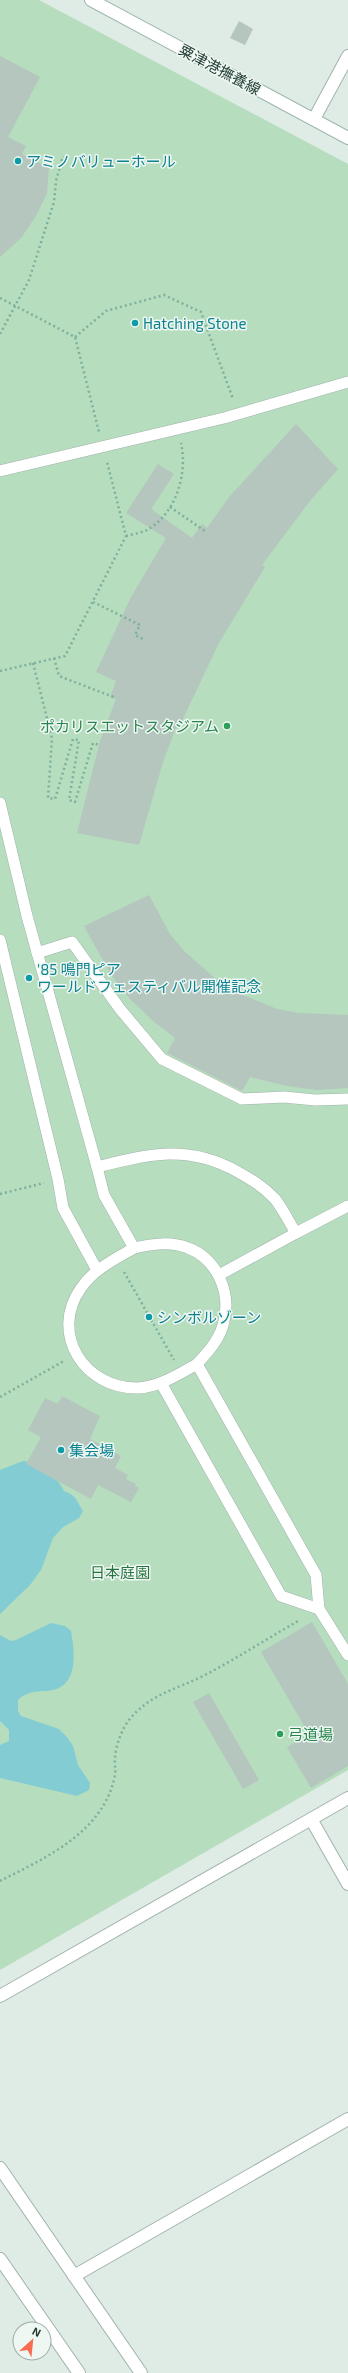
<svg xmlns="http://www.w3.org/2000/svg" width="348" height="2373" font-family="'Exo 2','Noto Sans JP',sans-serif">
<rect width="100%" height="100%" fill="#dfebe5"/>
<path fill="#b6ddbe" d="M 0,0 L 39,0 L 348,164 L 348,1770 L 0,1970 Z"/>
<g fill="#83ccd3">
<path d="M 23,1461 C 39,1463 58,1477 64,1491 C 77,1496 76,1500 83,1511 L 79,1518 L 63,1527 L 53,1538 L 41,1570 L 30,1585 L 0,1614 L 0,1470 Z"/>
<path d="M 51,1623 L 65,1626 L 71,1631 C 75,1654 79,1689 47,1691 C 36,1691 26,1692 18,1700 L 18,1711 L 21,1716 L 59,1729 L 67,1737 L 73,1746 L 78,1765 L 90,1783 L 89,1790 L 77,1796 L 0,1778 L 0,1745 L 9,1741 L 9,1730 L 0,1721 L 0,1635 L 11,1641 L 16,1640 Z"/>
</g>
<g fill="#b4c6bd">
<path d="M 239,21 L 253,29 L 245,45 L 230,38 Z"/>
<path d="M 0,56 L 40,77 L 8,137 L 26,146 L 22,154 L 49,168 L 47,193 L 36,216 L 21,238 L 0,257 Z"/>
<path d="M 296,424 L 338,469 L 310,501 L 262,565 L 265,567 L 219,643 L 181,723 L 178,722 L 163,762 L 139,845 L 77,833 L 100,741 L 116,699 L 110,697 L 116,681 L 96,672 L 131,597 L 166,538 L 126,513 L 158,464 L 174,474 L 151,509 L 192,538 L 202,524 L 207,528 L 230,496 Z"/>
<path d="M 149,895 L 170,934 L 184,951 L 217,980 L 236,992 L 277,1009 L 299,1013 L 348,1015 L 348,1088 L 317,1090 L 287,1086 L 250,1077 L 242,1091 L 167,1053 L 175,1038 L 152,1020 L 130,999 L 111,975 L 84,926 Z"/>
<path d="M 62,1396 L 100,1416 L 90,1439 L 121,1456 L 115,1468 L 128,1475 L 126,1479 L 136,1484 L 135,1486 L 139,1488 L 131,1502 L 98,1485 L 91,1499 L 26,1464 L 41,1437 L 28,1430 L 45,1398 L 58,1404 Z"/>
<path d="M 312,1622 L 348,1684 L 348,1766 L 311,1788 L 287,1747 L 309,1734 L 261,1652 Z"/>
<path d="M 209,1693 L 259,1780 L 243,1789 L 193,1702 Z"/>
</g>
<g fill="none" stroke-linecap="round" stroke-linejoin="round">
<defs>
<g id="service">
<path d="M 0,471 L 224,418 L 348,382"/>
<path d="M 0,803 L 27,916 L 97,1167 C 149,1154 188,1144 238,1172 C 252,1180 264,1187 275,1199 C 283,1209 289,1222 296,1233 L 348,1206"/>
<path d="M 0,940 L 58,1179 L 63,1208 L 97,1270"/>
<path d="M 37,953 L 72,942 L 120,1009 L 162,1059 L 242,1099 L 284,1097 L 315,1100 L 348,1099"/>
<path d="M 97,1167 L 104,1195 L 134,1248 C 115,1259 94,1269 81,1288 C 49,1333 84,1389 138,1388 C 159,1387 179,1374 197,1364 L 316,1575 L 319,1609 L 348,1655"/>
<path d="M 134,1248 C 152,1244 171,1241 188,1248 C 217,1259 231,1292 224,1321 C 221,1338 208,1352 197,1364"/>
<path d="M 219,1275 L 296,1233"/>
<path d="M 161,1383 L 281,1596 L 319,1609"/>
</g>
<g id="minor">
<path d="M 314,119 L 348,56"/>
<path d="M 311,1819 L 348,1884"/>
<path d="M 0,1996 L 348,1798"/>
<path d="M 0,2259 L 79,2373"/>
<path d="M 74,2276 L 348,2119"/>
</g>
<path id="tertiary" d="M 0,2168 L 141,2373"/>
<path id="secondary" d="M 91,0 L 348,138"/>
</defs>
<use href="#service" stroke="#a2b3ac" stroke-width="12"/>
<use href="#minor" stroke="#a2b3ac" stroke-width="14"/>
<use href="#tertiary" stroke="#a2b3ac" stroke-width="14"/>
<use href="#secondary" stroke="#9db7ac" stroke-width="14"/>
<g stroke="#7eb09d" stroke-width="2.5" stroke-dasharray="2 3" stroke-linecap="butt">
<path d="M 0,298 L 75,337 L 99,432"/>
<path d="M 0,334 L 29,280 L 54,202 L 56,181 L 63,156"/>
<path d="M 75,337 L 106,311 L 164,295 L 201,312 L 233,399"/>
<path d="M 170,507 L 205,531"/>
<path d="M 126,536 C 133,534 141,533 147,530 C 176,514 188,473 181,443"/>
<path d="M 93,602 L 140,625 L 135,635 L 143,639"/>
<path d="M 54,658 L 59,676 L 116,698"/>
<path d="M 33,663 L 52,738 L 48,798 L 55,799 L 73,739 L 79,740 L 69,800 L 75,802 L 93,743 L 99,745"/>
<path d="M 0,671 L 65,656 L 126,536 L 107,462"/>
<path d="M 0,1194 L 44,1183"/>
<path d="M 124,1272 L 174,1360"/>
<path d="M 0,1397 L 64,1361"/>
<path d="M 0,1881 C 47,1857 104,1832 115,1775 C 116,1769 114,1763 115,1757 C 116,1745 122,1729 129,1720 C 150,1694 175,1690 203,1676 C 236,1659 268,1638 300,1620"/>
</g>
<use href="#service" stroke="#fff" stroke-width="11"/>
<use href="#minor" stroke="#fff" stroke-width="12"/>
<use href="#tertiary" stroke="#fff" stroke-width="12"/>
<use href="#secondary" stroke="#fff" stroke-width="12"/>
</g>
<g fill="#0f9aa8" stroke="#eff7f3" stroke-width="1.5">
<circle cx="18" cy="161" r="4"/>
<circle cx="135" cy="323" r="4"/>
<circle cx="29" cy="978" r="4"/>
<circle cx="149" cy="1317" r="4"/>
<circle cx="61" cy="1450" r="4"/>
</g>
<g fill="#2e9e5b" stroke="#eff7f3" stroke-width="1.5">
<circle cx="227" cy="726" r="4"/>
<circle cx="280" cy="1734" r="4"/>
</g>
<g text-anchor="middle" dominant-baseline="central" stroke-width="3" stroke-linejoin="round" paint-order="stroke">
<g font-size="15" fill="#1f3b32" stroke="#eff7f3">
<text transform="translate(220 69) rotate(28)">粟津港撫養線</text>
</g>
<g font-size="15" fill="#0d838f" stroke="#eff7f3" text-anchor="start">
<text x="26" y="161">アミノバリューホール</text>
<text x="143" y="323">Hatching Stone</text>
<text x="37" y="969">'85 鳴門ピア<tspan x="37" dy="17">ワールドフェスティバル開催記念</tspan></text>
<text x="157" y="1317">シンボルゾーン</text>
<text x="69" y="1450">集会場</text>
</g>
<g font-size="15" fill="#27864d" stroke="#eff7f3" text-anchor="end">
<text x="219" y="726">ポカリスエットスタジアム</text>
<text x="288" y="1734" text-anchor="start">弓道場</text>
</g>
<g font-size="15" fill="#287440" stroke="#eff7f3">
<text x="120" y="1572">日本庭園</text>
</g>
</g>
<g transform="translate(32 2341) rotate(27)"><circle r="19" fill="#eff7f3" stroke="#9caca6"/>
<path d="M0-3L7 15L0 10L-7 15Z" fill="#f86d50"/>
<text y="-6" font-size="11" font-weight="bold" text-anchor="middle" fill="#1f3b32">N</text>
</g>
</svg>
